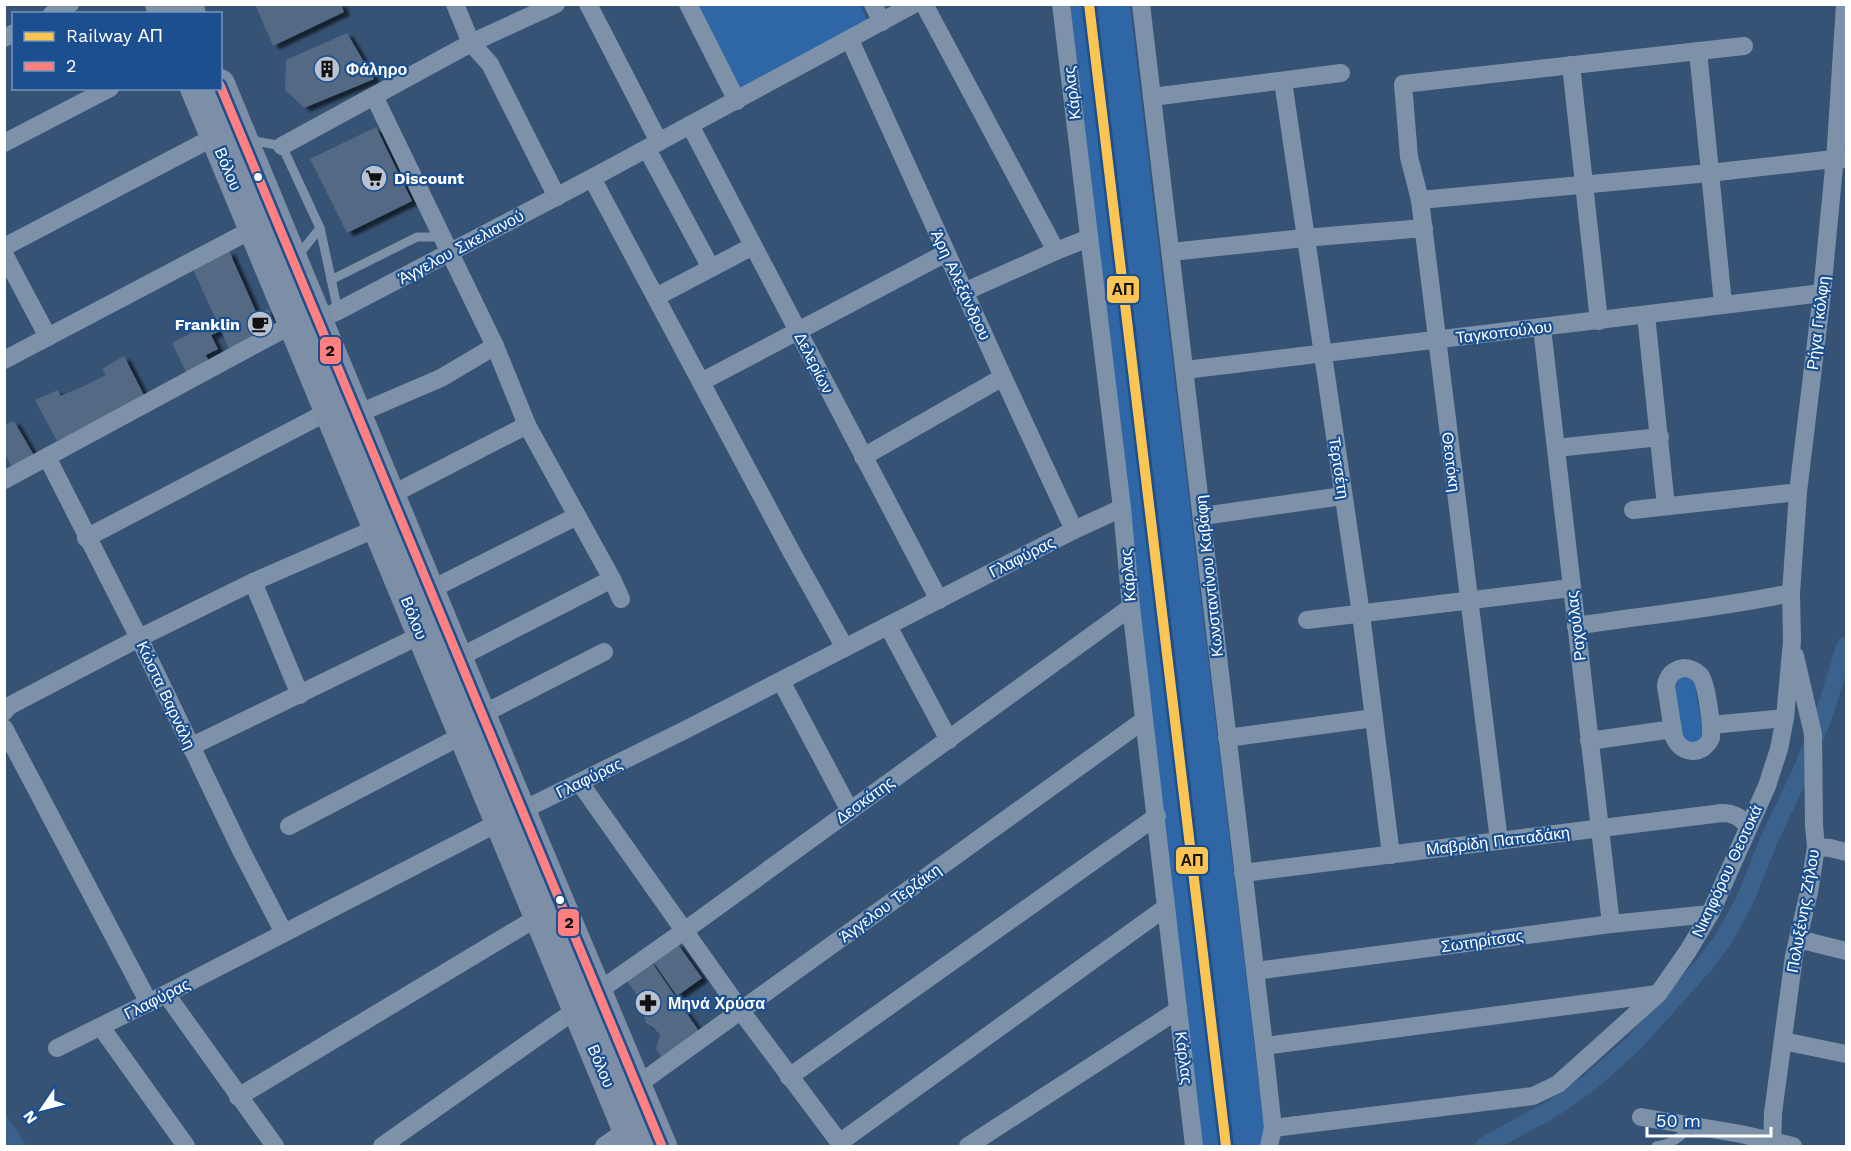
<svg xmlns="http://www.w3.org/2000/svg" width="1851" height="1151" font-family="'Work Sans',sans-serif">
<defs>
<filter id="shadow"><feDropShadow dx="6" dy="3.5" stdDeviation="1.5" flood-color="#0009"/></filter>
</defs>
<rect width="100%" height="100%" fill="#365274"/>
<g fill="#2f66a5">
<path d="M 697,5 L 860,5 L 867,20 L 740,91 Z"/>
<path d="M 1067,5 L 1084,5 L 1221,1146 L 1198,1146 Z"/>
<path d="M 1097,5 L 1130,5 L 1264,1126 L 1265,1135 L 1262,1146 L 1234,1146 Z"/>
<path d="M 1685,674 L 1694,681 L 1703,732 L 1703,737 L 1693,744 L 1683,738 L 1675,686 L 1678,678 Z"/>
</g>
<path fill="#3b618d" d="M 5,1114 L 27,1146 L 5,1146 Z"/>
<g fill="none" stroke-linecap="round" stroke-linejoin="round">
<path stroke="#3b618d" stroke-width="18" d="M 1484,1146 L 1550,1110 L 1588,1084 L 1633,1044 L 1704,965 L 1724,938 L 1745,900 L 1769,840 L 1802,770 L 1823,717 L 1846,645"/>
</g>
<g fill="#526984" filter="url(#shadow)">
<path d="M 255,4 L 341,4 L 344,12 L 273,46 Z"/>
<path d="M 347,33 L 374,79 L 304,108 L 285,90 L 286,60 Z"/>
<path d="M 376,127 L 412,201 L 347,233 L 310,159 Z"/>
<path d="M 229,251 L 257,314 L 268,309 L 277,328 L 230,350 L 221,331 L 211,335 L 218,349 L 206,355 L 209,362 L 187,374 L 172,343 L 216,320 L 193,269 Z"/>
<path d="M 124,356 L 145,397 L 57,441 L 35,400 L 58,390 L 60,396 L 82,387 L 106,375 L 102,369 Z"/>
<path d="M 14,421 L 35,457 L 13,469 L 4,452 L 4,425 Z"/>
<path d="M 677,943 L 702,978 L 677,996 L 652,960 Z"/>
<path d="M 651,961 L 699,1031 L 661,1057 L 656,1049 L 660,1035 L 654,1028 L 646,1023 L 644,1014 L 648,1011 L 625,978 Z"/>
</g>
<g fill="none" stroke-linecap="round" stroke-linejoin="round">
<g stroke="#7d92a8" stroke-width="9">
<path d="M 249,140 L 282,146 L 320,228 L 297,257"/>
<path d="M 320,228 L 338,311"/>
<path d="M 331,280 L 417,237 L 442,237"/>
<path d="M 1656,1146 C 1672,1143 1681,1139 1690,1125"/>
</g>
<g stroke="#7d92a8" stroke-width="18">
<path d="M 455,4 L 471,43 L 490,64 L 557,197"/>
<path d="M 588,4 L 659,142"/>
<path d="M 688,4 L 737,101"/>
<path d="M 873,4 L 882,22"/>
<path d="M 924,4 L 1056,251"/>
<path d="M 1061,4 L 1122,508 L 1131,607 L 1194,1146"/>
<path d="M 1141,4 L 1264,1046 L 1273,1128 L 1269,1146"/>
<path d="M 52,14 L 70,4"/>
<path d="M 4,38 L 14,33"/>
<path d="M 850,40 L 1003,377 L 1074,530"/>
<path d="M 1698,51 L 1723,304"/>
<path d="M 1571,65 L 1599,321"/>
<path d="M 1283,81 L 1361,614 L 1391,855"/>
<path d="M 374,96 L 495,346 L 527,425 L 612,579 L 621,599"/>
<path d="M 1152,97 L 1341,73"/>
<path d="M 690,125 L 939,600"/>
<path d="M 4,143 L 110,88"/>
<path d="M 282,146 L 471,43 L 556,4"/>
<path d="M 647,149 L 711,268"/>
<path d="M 592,178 L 791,551 L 845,648"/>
<path d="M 1420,200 L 1709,173 L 1834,159 L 1846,159"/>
<path d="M 4,247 L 214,137"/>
<path d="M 1171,252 L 1304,238 L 1424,228"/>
<path d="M 4,254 L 48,337"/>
<path d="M 964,292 L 1056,251 L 1089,238"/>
<path d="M 656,297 L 753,246"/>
<path d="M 1646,315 L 1666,506"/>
<path d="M 1542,328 L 1611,924"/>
<path d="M 4,360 L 253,229"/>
<path d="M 1185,370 L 1822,293"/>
<path d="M 701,382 L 946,253"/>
<path d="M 357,414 L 441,378 L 495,346"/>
<path d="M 1556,448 L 1660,437"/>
<path d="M 47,457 L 139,638 L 241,850 L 284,933"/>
<path d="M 863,457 L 1003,377"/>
<path d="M 4,480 L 282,330 L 318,320 L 338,311 L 592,178 L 914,4"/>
<path d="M 391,495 L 527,425"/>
<path d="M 1633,510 L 1798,492"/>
<path d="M 1203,516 L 1343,496"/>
<path d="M 86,538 L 329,411"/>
<path d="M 253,582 L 300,695"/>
<path d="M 430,590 L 577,516"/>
<path d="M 1307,620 L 1571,588"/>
<path d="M 888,626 L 949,740"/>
<path d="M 1576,626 C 1647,615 1720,608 1791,593"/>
<path d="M 458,658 L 612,579"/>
<path d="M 1683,668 C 1690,668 1695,670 1700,675 C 1707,684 1712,726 1711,738 C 1703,755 1682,756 1674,737 L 1666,686 C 1667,676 1673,670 1683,668 Z"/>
<path d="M 781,681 L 850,811"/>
<path d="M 4,712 L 9,706 L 139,638 L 253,582 L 377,528"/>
<path d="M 481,715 L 604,652"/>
<path d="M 1711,725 L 1785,718"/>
<path d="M 4,728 L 149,1003"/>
<path d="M 1227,738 L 1374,718"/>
<path d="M 1589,741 L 1673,729"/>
<path d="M 190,747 L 421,635"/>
<path d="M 580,783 L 741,1011 L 842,1146"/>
<path d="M 289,826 L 463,735"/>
<path d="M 1499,841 L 1420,200 L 1409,157 L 1403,84 L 1744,46"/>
<path d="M 1816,847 L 1830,848 L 1846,852"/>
<path d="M 1243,873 L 1722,813 C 1735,813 1740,818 1749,826"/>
<path d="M 1798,939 L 1846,951"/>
<path d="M 1255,971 L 1611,924 L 1710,914"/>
<path d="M 597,992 L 684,931 L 1131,607"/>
<path d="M 166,994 L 275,1146"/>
<path d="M 101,1027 L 186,1146"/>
<path d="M 1783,1041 L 1846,1054"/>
<path d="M 1264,1046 L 1658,994"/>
<path d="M 57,1048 L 166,994 L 521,811 L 687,729 L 1074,530 L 1122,508"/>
<path d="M 789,1077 L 1157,816"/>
<path d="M 636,1086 L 1144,720"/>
<path d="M 238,1097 L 538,917"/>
<path d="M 1641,1117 L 1741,1134 L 1793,1146"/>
<path d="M 1273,1128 L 1533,1096 L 1558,1084 L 1658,994 L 1688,951 L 1710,914 L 1767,786 L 1779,749 L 1785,718 L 1792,641 L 1791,593 L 1798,492 L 1822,293 L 1836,146 L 1845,4"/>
<path d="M 839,1143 L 1165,908"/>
<path d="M 382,1146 L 577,1009"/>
<path d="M 604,1146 L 627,1130"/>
<path d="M 968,1146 L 1178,1010"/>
<path d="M 1772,1146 L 1773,1113 L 1794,956 L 1809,892 L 1816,847 L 1814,825 L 1813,734 L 1795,656"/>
</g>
<g stroke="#7d8ea7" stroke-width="30">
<path d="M 160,4 L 164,14"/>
<path d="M 188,4 L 191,14"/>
<path d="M 220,84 L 521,811 L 662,1146"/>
<path d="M 195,88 L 634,1146"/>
</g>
<defs>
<path id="bus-1" d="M 220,85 L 662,1146"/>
</defs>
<use href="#bus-1" stroke="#1b4f8f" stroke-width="14"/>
<use href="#bus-1" stroke="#ff8080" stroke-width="9"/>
<defs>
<path id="rail-1" d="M 1089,4 L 1226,1146"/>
</defs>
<use href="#rail-1" stroke="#1b4f8f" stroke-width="15"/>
<use href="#rail-1" stroke="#fcc553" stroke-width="10"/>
</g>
<defs>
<symbol id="building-disc" viewBox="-11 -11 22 22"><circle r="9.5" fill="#b9c2ce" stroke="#1b4f8f"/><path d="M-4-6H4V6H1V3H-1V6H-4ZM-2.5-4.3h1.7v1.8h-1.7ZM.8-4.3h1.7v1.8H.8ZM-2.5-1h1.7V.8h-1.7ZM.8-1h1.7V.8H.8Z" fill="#111"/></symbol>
<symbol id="supermarket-disc" viewBox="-11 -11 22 22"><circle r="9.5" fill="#b9c2ce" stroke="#1b4f8f"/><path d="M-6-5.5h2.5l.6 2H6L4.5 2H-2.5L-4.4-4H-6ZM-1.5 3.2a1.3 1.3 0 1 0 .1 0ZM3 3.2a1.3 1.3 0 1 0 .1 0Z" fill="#111"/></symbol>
<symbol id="cafe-disc" viewBox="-11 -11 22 22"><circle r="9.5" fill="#b9c2ce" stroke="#1b4f8f"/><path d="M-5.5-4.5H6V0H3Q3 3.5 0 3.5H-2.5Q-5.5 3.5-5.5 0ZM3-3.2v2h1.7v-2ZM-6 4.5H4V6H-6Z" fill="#111"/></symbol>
<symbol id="pharmacy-disc" viewBox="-11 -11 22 22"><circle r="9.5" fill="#b9c2ce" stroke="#1b4f8f"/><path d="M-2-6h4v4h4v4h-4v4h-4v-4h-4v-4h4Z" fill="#111"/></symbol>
</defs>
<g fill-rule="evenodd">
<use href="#building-disc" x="312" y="54" width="30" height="30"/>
<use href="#supermarket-disc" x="359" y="163" width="30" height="30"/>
<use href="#cafe-disc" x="245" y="309" width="30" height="30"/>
<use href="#pharmacy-disc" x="633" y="988" width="30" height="30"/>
</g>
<g fill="#fff" stroke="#1b4f8f" stroke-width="2">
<circle cx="258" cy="177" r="5"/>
<circle cx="560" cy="900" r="5"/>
</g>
<g text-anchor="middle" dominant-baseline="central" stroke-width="4.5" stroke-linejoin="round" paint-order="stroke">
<g font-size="16" font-weight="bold" fill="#fff" stroke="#1b4f8f" text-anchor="start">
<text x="346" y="69">Φάληρο</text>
<text x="394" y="178">Discount</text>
<text x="240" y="324" text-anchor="end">Franklin</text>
<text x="668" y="1003">Μηνά Χρύσα</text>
</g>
<g font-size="16" fill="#fff" stroke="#1b4f8f">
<text transform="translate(1072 93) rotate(-97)">Κάρλας</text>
<text transform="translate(228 169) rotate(67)">Βόλου</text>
<text transform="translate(461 247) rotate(-28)">Άγγελου Σικελιανού</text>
<text transform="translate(961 285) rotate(65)">Άρη Αλεξάνδρου</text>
<text transform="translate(1818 323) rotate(-83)">Ρήγα Γκόλφη</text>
<text transform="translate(1504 332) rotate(-7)">Ταγκοπούλου</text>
<text transform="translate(814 363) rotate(63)">Δελερίων</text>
<text transform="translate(1451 462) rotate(83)">Θεοτόκη</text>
<text transform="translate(1339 468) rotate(81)">Τερτσέτη</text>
<text transform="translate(1022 557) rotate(-27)">Γλαφύρας</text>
<text transform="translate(1128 575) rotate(-95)">Κάρλας</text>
<text transform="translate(1209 576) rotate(-96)">Κωνσταντίνου Καβάφη</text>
<text transform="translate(414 618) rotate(68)">Βόλου</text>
<text transform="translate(1576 626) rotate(-97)">Ραχούλας</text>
<text transform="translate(166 695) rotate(65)">Κώστα Βαρνάλη</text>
<text transform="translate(589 778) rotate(-26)">Γλαφύρας</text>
<text transform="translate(865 800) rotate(-36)">Δεσκάτης</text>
<text transform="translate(1498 841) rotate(-7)">Μαβρίδη Παπαδάκη</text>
<text transform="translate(1727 871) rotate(-65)">Νικηφόρου Θεοτοκά</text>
<text transform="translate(890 903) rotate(-36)">Άγγελου Τερζάκη</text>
<text transform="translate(1803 911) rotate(-80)">Πολυξένης Ζήλου</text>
<text transform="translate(1482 941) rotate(-8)">Σωτηρίτσας</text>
<text transform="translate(157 999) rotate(-27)">Γλαφύρας</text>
<text transform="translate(1184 1058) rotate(83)">Κάρλας</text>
<text transform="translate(601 1066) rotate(67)">Βόλου</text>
</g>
</g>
<g stroke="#1b4f8f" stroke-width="2">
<rect x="1106" y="275" width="34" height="29" rx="6" fill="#fcc553"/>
<rect x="319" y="336" width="23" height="29" rx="6" fill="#ff8080"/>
<rect x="1175" y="846" width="34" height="29" rx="6" fill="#fcc553"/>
<rect x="557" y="908" width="23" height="29" rx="6" fill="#ff8080"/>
</g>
<g font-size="16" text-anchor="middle" font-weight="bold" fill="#111">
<text x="1123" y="295">ΑΠ</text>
<text x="330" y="356">2</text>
<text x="1192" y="866">ΑΠ</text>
<text x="569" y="928">2</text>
</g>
<rect width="1851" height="1151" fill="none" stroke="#ffffff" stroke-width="12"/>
<rect x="12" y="12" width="210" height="78" fill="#1b4f8f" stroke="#7695bc" stroke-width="1.5"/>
<rect x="24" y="32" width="30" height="9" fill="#fcc553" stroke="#7695bc" stroke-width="1.5"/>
<text x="66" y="42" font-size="18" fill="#ffffff">Railway ΑΠ</text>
<rect x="24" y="62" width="30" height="9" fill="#ff8080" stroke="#7695bc" stroke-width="1.5"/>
<text x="66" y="72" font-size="18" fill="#ffffff">2</text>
<g transform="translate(42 1109) rotate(235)" stroke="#1b4f8f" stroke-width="4.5" paint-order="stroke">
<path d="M0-4.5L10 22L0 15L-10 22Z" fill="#ffffff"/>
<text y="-9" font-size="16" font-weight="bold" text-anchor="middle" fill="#ffffff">N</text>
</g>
<path d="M1647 1127v9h124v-9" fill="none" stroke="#ffffff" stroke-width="3"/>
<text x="1656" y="1127" font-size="18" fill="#ffffff" stroke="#1b4f8f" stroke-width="4.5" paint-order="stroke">50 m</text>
</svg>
